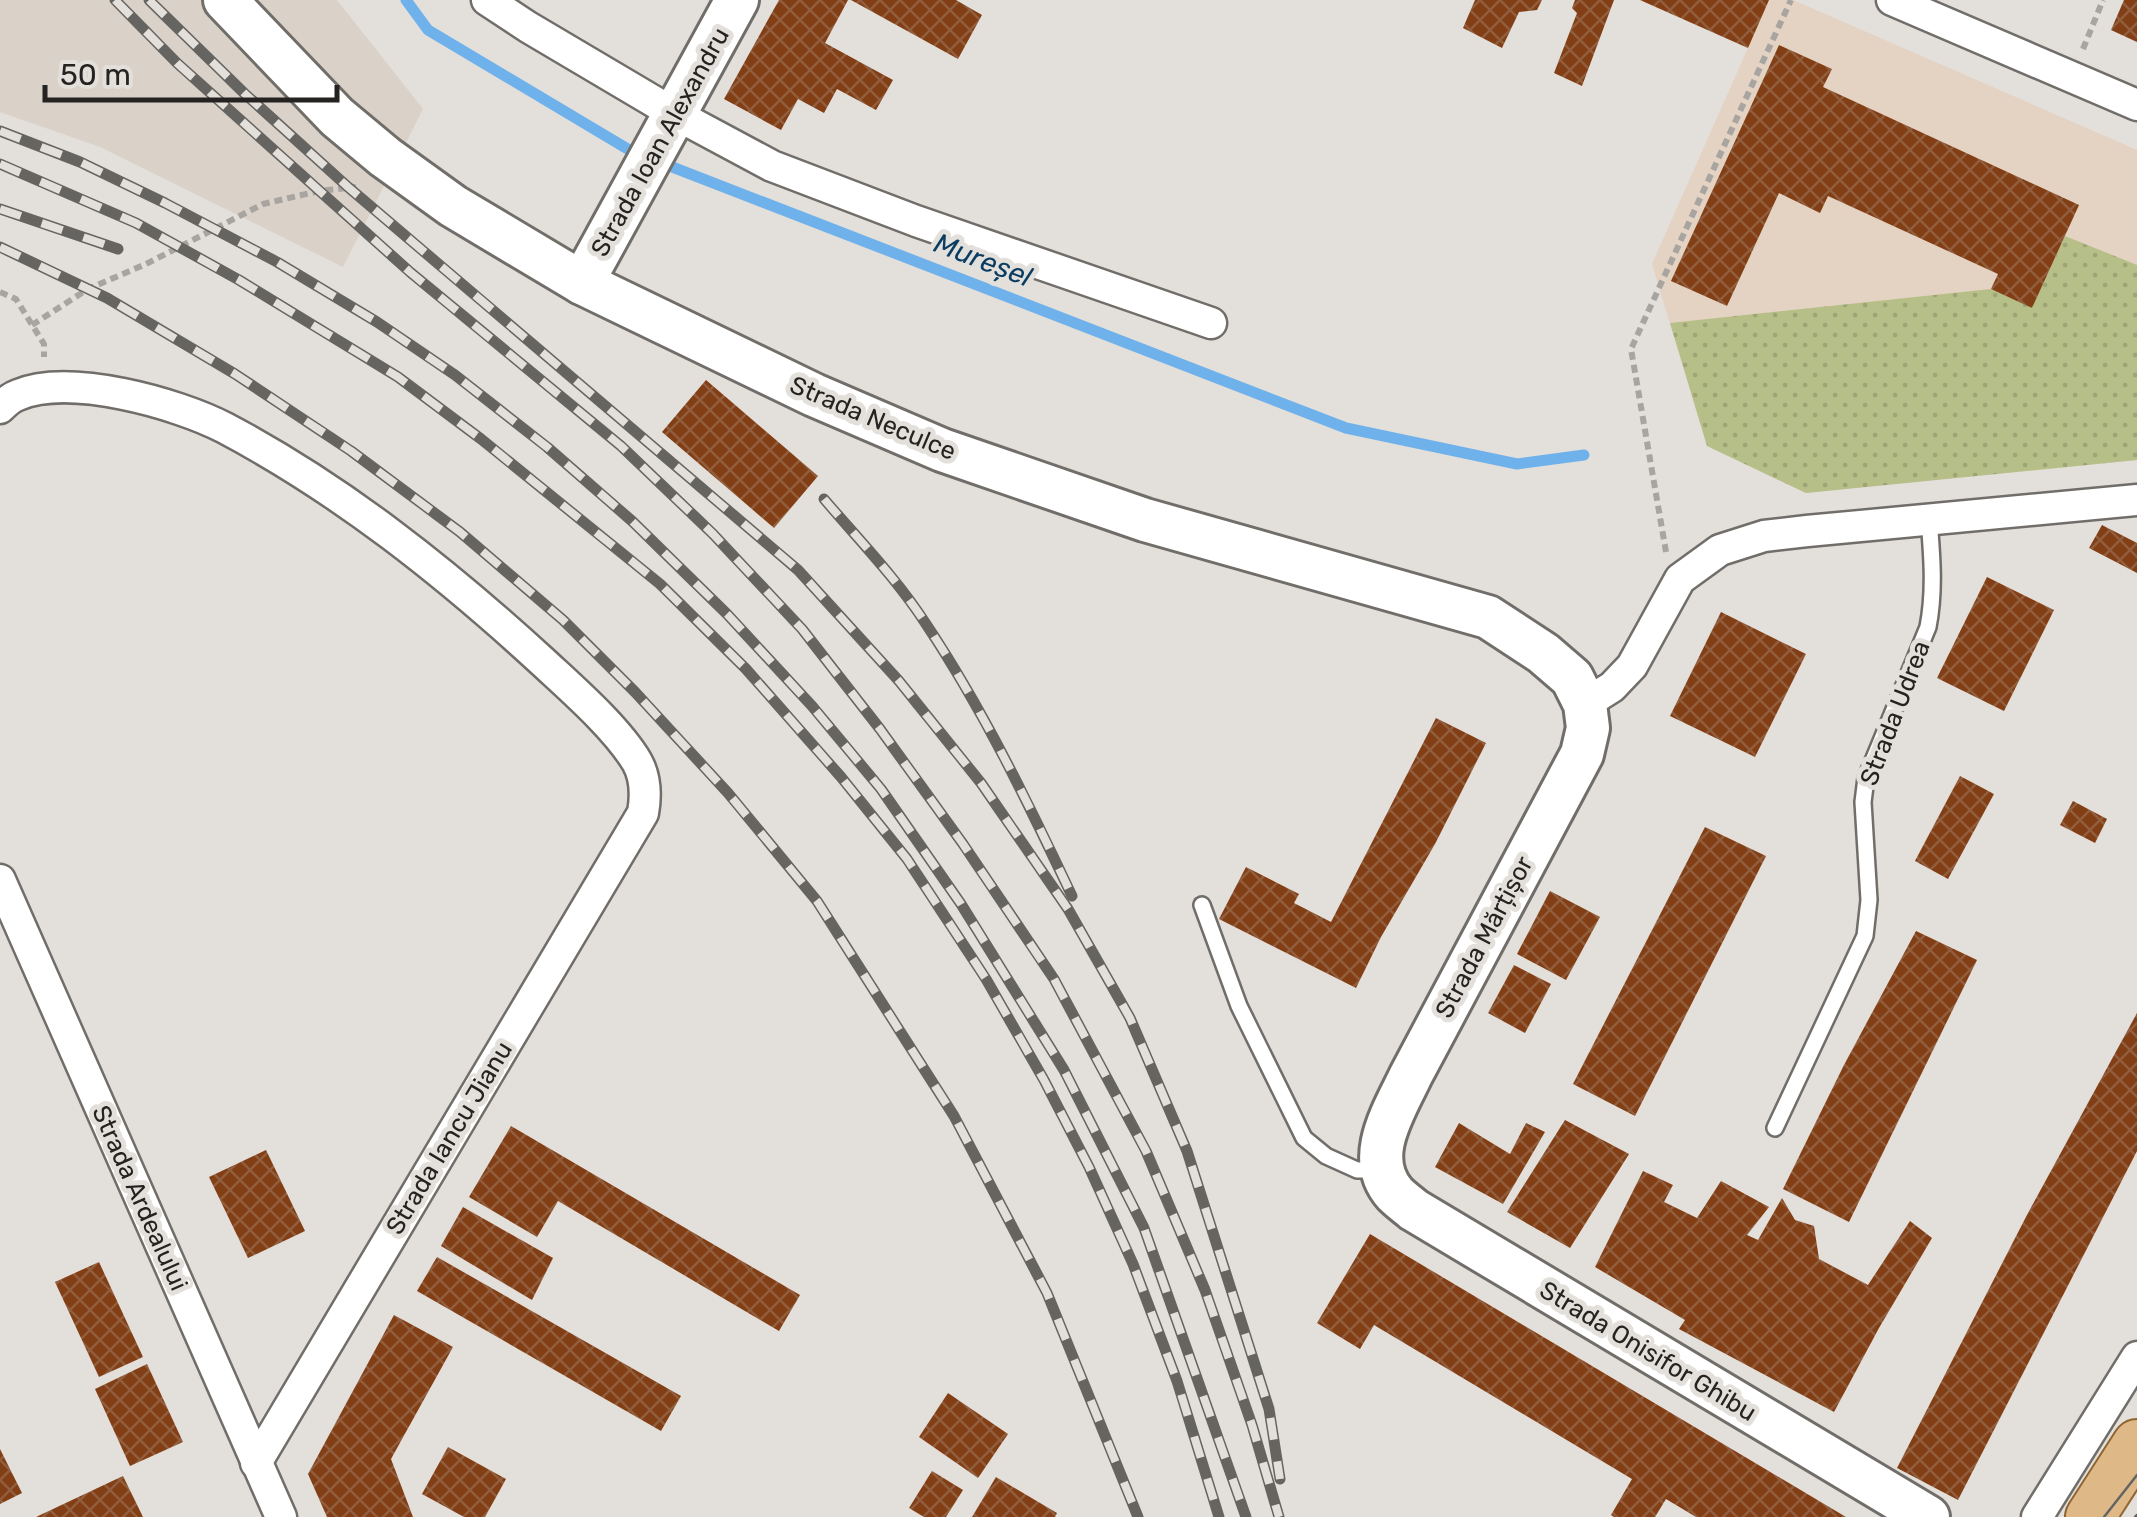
<svg xmlns="http://www.w3.org/2000/svg" width="2137" height="1517" font-family="Rubik,sans-serif">
<defs>
<pattern id="grass-dots" width="8" height="8" patternUnits="userSpaceOnUse" patternTransform="scale(2.5)"><rect width="8" height="8" fill="#b7bf88"/><path d="M2 2h.1M6 6h.1" fill="none" stroke="#9da475" stroke-width="1.8" stroke-linecap="round"/></pattern>
<pattern id="building-cross-hatch" width="8" height="8" patternUnits="userSpaceOnUse" patternTransform="scale(2.5)"><rect width="8" height="8" fill="#823e14"/><path d="M0 0l8 8M0 8l8-8" fill="none" stroke="#915e3e"/></pattern>
</defs>
<rect width="100%" height="100%" fill="#e3dfda"/>
<path fill="#e4d2c2" d="M 1640,0 L 1793,0 L 2137,150 L 2137,460 L 1806,493 L 1707,446 L 1652,264 L 1748,48 Z"/>
<path fill="#dad1c8" d="M 0,0 L 337,0 L 423,109 L 343,267 L 100,147 L 0,112 Z"/>
<path fill="url(#grass-dots)" d="M 2065,236 L 2137,265 L 2137,460 L 1806,493 L 1707,446 L 1670,323 L 1991,289 L 2032,307 Z"/>
<g fill="none" stroke-linecap="round" stroke-linejoin="round">
<path stroke="#6fb1eb" stroke-width="11" d="M 406,0 L 428,30 L 631,151 L 1346,428 L 1517,464 L 1584,455"/>
</g>
<g fill="url(#building-cross-hatch)">
<path d="M 779,0 L 848,0 L 825,43 L 893,80 L 876,110 L 837,89 L 824,113 L 798,99 L 781,130 L 724,99 Z"/>
<path d="M 851,0 L 956,0 L 982,15 L 958,59 Z"/>
<path d="M 1475,0 L 1542,0 L 1537,10 L 1519,12 L 1502,48 L 1463,28 Z"/>
<path d="M 1575,0 L 1614,0 L 1582,86 L 1554,73 L 1577,13 L 1572,8 Z"/>
<path d="M 1640,0 L 1769,0 L 1748,48 Z"/>
<path d="M 2124,0 L 2137,0 L 2137,42 L 2111,30 Z"/>
<path d="M 1779,45 L 1832,69 L 1823,87 L 2079,205 L 2032,308 L 1991,289 L 1998,274 L 1828,196 L 1820,213 L 1779,193 L 1727,306 L 1671,281 Z"/>
<path d="M 706,380 L 818,476 L 774,528 L 662,432 Z"/>
<path d="M 2102,525 L 2137,543 L 2137,573 L 2089,548 Z"/>
<path d="M 1987,577 L 2054,610 L 2004,711 L 1937,678 Z"/>
<path d="M 1721,612 L 1806,654 L 1755,757 L 1670,716 Z"/>
<path d="M 1436,718 L 1486,743 L 1435,844 L 1381,937 L 1356,988 L 1219,919 L 1246,867 L 1299,894 L 1294,903 L 1331,922 Z"/>
<path d="M 1960,776 L 1994,794 L 1948,879 L 1915,861 Z"/>
<path d="M 2073,801 L 2107,819 L 2095,843 L 2060,825 Z"/>
<path d="M 1705,827 L 1766,856 L 1635,1116 L 1573,1084 Z"/>
<path d="M 1550,891 L 1600,917 L 1566,980 L 1517,954 Z"/>
<path d="M 1916,931 L 1977,960 L 1849,1222 L 1783,1189 L 1844,1065 Z"/>
<path d="M 1514,965 L 1551,984 L 1525,1033 L 1488,1013 Z"/>
<path d="M 2137,1013 L 2137,1151 L 1958,1500 L 1897,1468 L 2028,1213 Z"/>
<path d="M 1565,1120 L 1629,1154 L 1570,1248 L 1507,1212 Z"/>
<path d="M 1459,1123 L 1510,1154 L 1526,1123 L 1545,1132 L 1503,1204 L 1435,1167 Z"/>
<path d="M 511,1126 L 800,1295 L 779,1331 L 558,1201 L 537,1237 L 469,1197 Z"/>
<path d="M 266,1150 L 305,1231 L 248,1258 L 209,1177 Z"/>
<path d="M 1643,1171 L 1673,1185 L 1664,1202 L 1697,1218 L 1721,1181 L 1769,1207 L 1747,1235 L 1758,1240 L 1782,1198 L 1795,1220 L 1814,1226 L 1819,1259 L 1868,1285 L 1910,1221 L 1932,1238 L 1879,1328 L 1834,1412 L 1679,1329 L 1685,1320 L 1595,1267 Z"/>
<path d="M 463,1207 L 553,1258 L 532,1300 L 441,1246 Z"/>
<path d="M 1370,1234 L 1846,1517 L 1696,1517 L 1666,1499 L 1655,1517 L 1614,1517 L 1611,1515 L 1632,1479 L 1374,1325 L 1360,1349 L 1317,1323 Z"/>
<path d="M 437,1257 L 681,1396 L 661,1431 L 417,1291 Z"/>
<path d="M 99,1262 L 143,1357 L 99,1377 L 55,1282 Z"/>
<path d="M 394,1315 L 453,1347 L 391,1459 L 413,1517 L 327,1517 L 308,1474 Z"/>
<path d="M 147,1364 L 183,1442 L 130,1466 L 95,1389 Z"/>
<path d="M 948,1393 L 1008,1434 L 978,1478 L 919,1437 Z"/>
<path d="M 448,1447 L 506,1479 L 485,1517 L 464,1517 L 422,1494 Z"/>
<path d="M 0,1449 L 22,1493 L 0,1504 Z"/>
<path d="M 932,1471 L 963,1490 L 946,1517 L 924,1517 L 909,1508 Z"/>
<path d="M 123,1476 L 143,1517 L 36,1517 Z"/>
<path d="M 996,1477 L 1057,1513 L 1055,1517 L 972,1517 Z"/>
</g>
<g fill="none" stroke-linecap="round" stroke-linejoin="round">
<defs>
<g id="lane">
<path d="M 1202,905 L 1239,1006 L 1304,1138 L 1326,1156 L 1357,1170 L 1378,1170"/>
<path d="M 1775,1128 L 1865,936 L 1869,900 L 1863,802 L 1866,778 L 1928,627 C 1935,591 1932,556 1929,519"/>
</g>
<g id="street">
<path d="M 487,0 L 528,27 L 675,114 L 772,166 L 916,221 L 1211,323"/>
<path d="M 1892,0 L 2137,105"/>
<path d="M 0,408 C 5,403 12,397 18,395 C 69,373 177,403 225,428 C 342,490 446,573 543,662 C 572,689 617,728 637,762 C 646,778 646,796 643,813 L 256,1463"/>
<path d="M 1585,704 L 1612,687 L 1632,666 L 1680,579 L 1720,550 L 1764,536 L 1807,531 L 2137,500"/>
<path d="M 0,880 L 281,1517"/>
<path d="M 2037,1517 L 2137,1357"/>
</g>
<g id="secondary">
<path d="M 225,0 L 337,117 L 385,157 L 453,206 L 582,283 L 814,395 L 942,450 L 1145,520 L 1488,617 L 1543,653 L 1572,678 L 1585,704 L 1588,728 L 1582,754 L 1411,1075 C 1394,1111 1363,1158 1395,1194 C 1401,1200 1408,1205 1414,1210 L 1928,1517"/>
<path d="M 582,283 L 737,0"/>
</g>
<path id="primary" d="M 2090,1517 L 2137,1444"/>
</defs>
<use href="#lane" stroke="#716e6a" stroke-width="20"/>
<use href="#street" stroke="#716e6a" stroke-width="35"/>
<use href="#secondary" stroke="#716e6a" stroke-width="48"/>
<use href="#primary" stroke="#90652f" stroke-width="52"/>
<g stroke="#a8a5a1" stroke-width="6" stroke-dasharray="8 5" stroke-linecap="butt">
<path d="M 2083,49 L 2103,0"/>
<path d="M 0,292 L 16,299 L 44,344 L 44,357"/>
<path d="M 32,325 L 88,289 L 146,264 L 263,204 L 319,191 L 356,187"/>
<path d="M 1666,552 L 1631,349 L 1791,0"/>
</g>
<use href="#lane" stroke="#fff" stroke-width="15"/>
<use href="#street" stroke="#fff" stroke-width="30"/>
<use href="#secondary" stroke="#fff" stroke-width="42"/>
<use href="#primary" stroke="#dfb887" stroke-width="48"/>
<g stroke="#666461" stroke-width="2.5">
<path d="M 2104,1517 L 2137,1475"/>
<path d="M 2135,1517 L 2137,1515"/>
</g>
<defs>
<g id="rail">
<path d="M 115,0 L 177,63 L 410,272 L 621,446 L 713,534 L 802,629 L 880,729 L 963,844 L 1054,979 L 1146,1151 L 1205,1290 L 1252,1425 L 1279,1517"/>
<path d="M 149,0 L 244,93 L 348,187 L 798,570 L 899,681 L 981,783 L 1068,909 L 1130,1018 L 1187,1151 L 1269,1409 L 1280,1479"/>
<path d="M 0,131 L 80,162 L 165,203 L 277,262 L 377,322 L 455,375 L 547,447 L 632,521 L 727,614 L 812,706 L 881,789 L 961,904 L 1064,1070 L 1144,1228 L 1246,1517"/>
<path d="M 0,164 L 136,223 L 239,280 L 398,377 L 481,439 L 660,584 L 746,669 L 841,777 L 907,859 L 986,979 L 1044,1080 L 1089,1167 L 1133,1264 L 1177,1381 L 1219,1517"/>
<path d="M 0,209 L 118,249"/>
<path d="M 0,247 L 107,298 L 235,374 L 351,451 L 460,532 L 563,620 L 635,692 L 728,793 L 817,901 L 954,1116 L 1047,1293 L 1138,1517"/>
<path d="M 824,499 C 859,540 897,579 926,624 C 984,711 1028,803 1072,896"/>
</g>
</defs>
<use href="#rail" stroke="#666461" stroke-width="11"/>
<use href="#rail" stroke="#e3dfda" stroke-width="8" stroke-dasharray="22" stroke-linecap="butt"/>
</g>
<g text-anchor="middle" dominant-baseline="central" stroke-width="10" stroke-linejoin="round" paint-order="stroke">
<g font-size="25" fill="#242321" stroke="#e3dfda">
<text transform="translate(660 142) rotate(-61)">Strada Ioan Alexandru</text>
<text transform="translate(873 418) rotate(23)">Strada Neculce</text>
<text transform="translate(1895 713) rotate(-69)">Strada Udrea</text>
<text transform="translate(1484 937) rotate(-62)">Strada Mărțișor</text>
<text transform="translate(449 1138) rotate(-59)">Strada Iancu Jianu</text>
<text transform="translate(140 1198) rotate(66)">Strada Ardealului</text>
<text transform="translate(1648 1351) rotate(31)">Strada Onisifor Ghibu</text>
</g>
<g font-size="28" font-style="italic" fill="#0a3d63" stroke="#e3dfda">
<text transform="translate(983 260) rotate(21)">Mureșel</text>
</g>
</g>
<path d="M45 85v15h292v-15" fill="none" stroke="#242321" stroke-width="5"/>
<text x="60" y="85" font-size="30" fill="#242321" stroke="#e3dfda" stroke-width="8" paint-order="stroke">50 m</text>
</svg>
